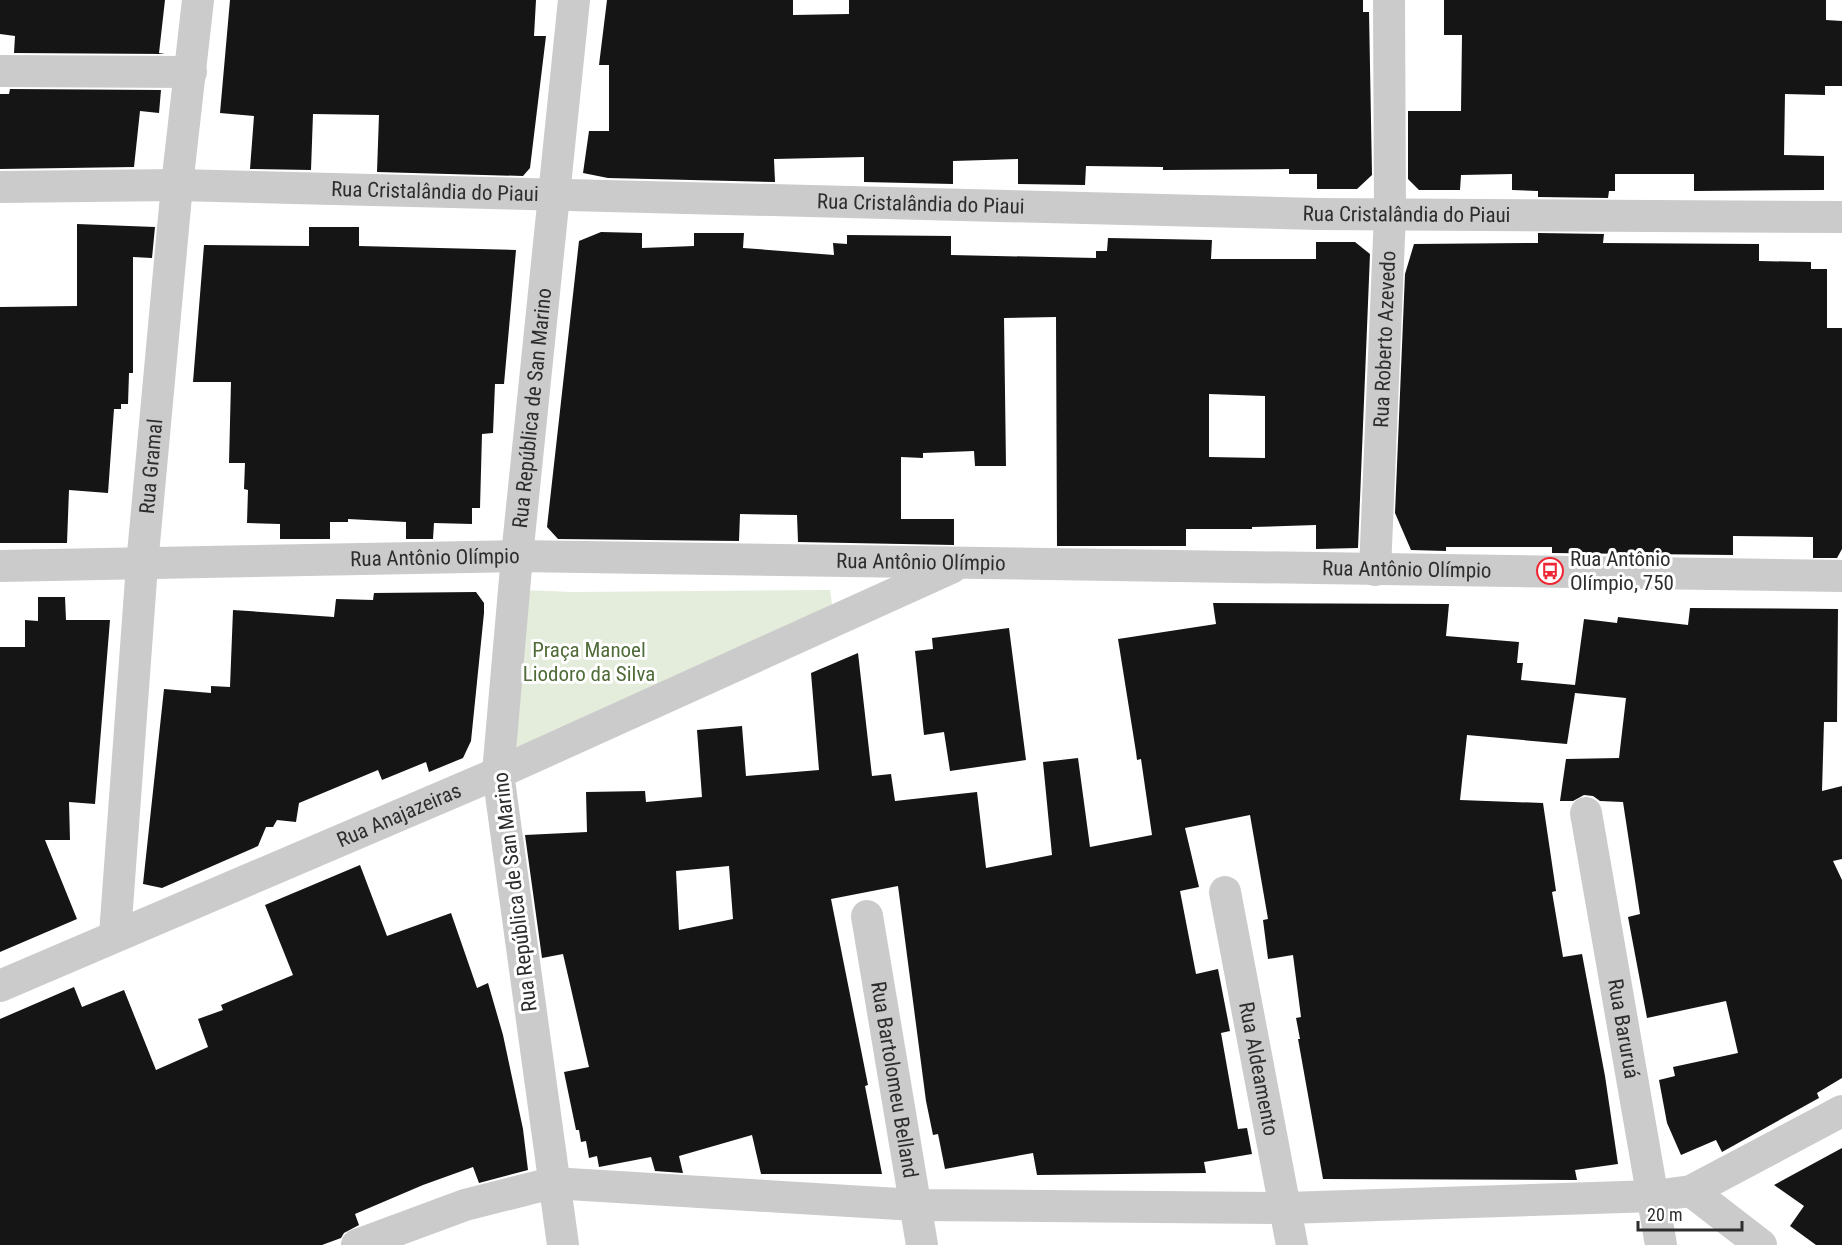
<svg xmlns="http://www.w3.org/2000/svg" width="1842" height="1245" font-family="'Roboto Condensed',sans-serif">
<rect width="100%" height="100%" fill="#fff"/>
<path fill="#e4ecdb" d="M 524,590 L 572,592 L 830,590 L 835,623 L 505,783 Z"/>
<g fill="#151515" fill-rule="evenodd">
<path d="M 0,0 L 165,0 L 159,53 L 165,54 L 14,53 L 15,36 L 0,34 Z"/>
<path d="M 230,0 L 536,0 L 534,36 L 546,36 L 530,168 L 523,176 L 377,172 L 379,115 L 313,114 L 311,170 L 250,169 L 254,116 L 220,113 Z"/>
<path d="M 607,0 L 793,0 L 793,15 L 849,14 L 849,0 L 1363,0 L 1363,12 L 1369,12 L 1372,175 L 1357,189 L 1317,189 L 1317,174 L 1289,174 L 1289,169 L 1163,170 L 1163,167 L 1086,166 L 1085,185 L 1018,184 L 1018,159 L 953,161 L 953,184 L 864,182 L 864,157 L 774,159 L 775,182 L 608,178 L 583,173 L 589,131 L 609,131 L 609,65 L 599,65 Z"/>
<path d="M 1444,0 L 1826,0 L 1826,20 L 1842,21 L 1842,86 L 1825,86 L 1825,95 L 1785,94 L 1784,155 L 1824,156 L 1824,190 L 1694,191 L 1694,174 L 1615,174 L 1615,191 L 1609,191 L 1608,198 L 1538,197 L 1538,191 L 1512,190 L 1512,174 L 1461,175 L 1460,190 L 1419,190 L 1408,179 L 1408,111 L 1461,111 L 1462,35 L 1444,35 Z"/>
<path d="M 10,89 L 161,90 L 159,113 L 140,111 L 134,167 L 0,169 L 0,94 L 9,94 Z"/>
<path d="M 77,224 L 155,227 L 152,258 L 133,257 L 133,373 L 129,373 L 128,404 L 121,404 L 121,409 L 114,409 L 108,493 L 69,490 L 67,543 L 0,543 L 0,307 L 77,306 Z"/>
<path d="M 309,227 L 359,227 L 359,246 L 516,250 L 504,384 L 495,384 L 493,433 L 482,434 L 480,508 L 472,508 L 472,524 L 434,523 L 433,539 L 406,539 L 406,522 L 348,519 L 348,522 L 330,522 L 330,539 L 280,539 L 280,524 L 247,523 L 248,490 L 244,489 L 245,463 L 229,463 L 231,382 L 193,382 L 204,245 L 309,246 Z"/>
<path d="M 601,232 L 642,233 L 642,248 L 694,246 L 694,233 L 744,233 L 743,248 L 834,255 L 833,243 L 847,244 L 847,235 L 951,236 L 951,255 L 1096,258 L 1096,251 L 1107,251 L 1108,238 L 1212,240 L 1211,259 L 1316,259 L 1316,242 L 1355,242 L 1370,254 L 1358,548 L 1316,549 L 1316,525 L 1252,527 L 1252,529 L 1186,529 L 1186,546 L 1057,546 L 1056,317 L 1004,318 L 1006,466 L 975,466 L 974,451 L 923,453 L 923,458 L 901,457 L 901,519 L 954,519 L 954,545 L 798,542 L 797,515 L 740,514 L 739,541 L 558,539 L 547,527 L 579,241 ZM 1209,394 L 1265,396 L 1265,458 L 1209,457 Z"/>
<path d="M 1538,233 L 1604,234 L 1603,243 L 1759,244 L 1759,261 L 1811,262 L 1811,269 L 1827,269 L 1827,328 L 1842,328 L 1842,549 L 1837,558 L 1813,558 L 1813,537 L 1733,536 L 1733,555 L 1552,553 L 1552,547 L 1446,547 L 1446,551 L 1411,550 L 1395,513 L 1405,274 L 1414,244 L 1538,243 Z"/>
<path d="M 476,592 L 484,603 L 484,613 L 471,741 L 463,758 L 429,772 L 426,762 L 382,780 L 378,770 L 299,803 L 296,822 L 277,820 L 273,827 L 266,827 L 258,846 L 162,888 L 143,884 L 164,689 L 211,693 L 211,686 L 230,687 L 233,610 L 334,617 L 336,599 L 373,600 L 374,593 Z"/>
<path d="M 38,597 L 65,597 L 66,620 L 110,620 L 95,804 L 69,802 L 70,840 L 45,840 L 77,919 L 0,952 L 0,647 L 25,647 L 25,620 L 38,621 Z"/>
<path d="M 1213,603 L 1449,604 L 1446,636 L 1519,642 L 1517,663 L 1523,663 L 1521,680 L 1575,685 L 1584,619 L 1617,623 L 1618,617 L 1688,625 L 1690,608 L 1838,609 L 1837,722 L 1824,722 L 1822,791 L 1842,786 L 1842,859 L 1833,861 L 1842,880 L 1842,1078 L 1817,1093 L 1819,1098 L 1722,1152 L 1716,1140 L 1681,1155 L 1667,1123 L 1659,1080 L 1675,1076 L 1673,1067 L 1738,1053 L 1726,1001 L 1647,1018 L 1628,917 L 1640,914 L 1623,802 L 1600,801 L 1593,796 L 1584,795 L 1573,801 L 1560,801 L 1566,759 L 1619,758 L 1626,698 L 1575,693 L 1567,744 L 1467,735 L 1460,800 L 1543,803 L 1556,891 L 1552,892 L 1563,957 L 1582,954 L 1605,1076 L 1618,1164 L 1575,1170 L 1577,1180 L 1323,1179 L 1298,1039 L 1300,1039 L 1296,1018 L 1301,1017 L 1293,955 L 1268,959 L 1263,920 L 1268,919 L 1250,815 L 1185,828 L 1199,887 L 1180,891 L 1196,974 L 1218,969 L 1230,1031 L 1221,1033 L 1238,1129 L 1247,1128 L 1252,1154 L 1204,1162 L 1206,1173 L 1037,1175 L 1033,1153 L 945,1169 L 938,1134 L 933,1135 L 926,1101 L 898,886 L 831,899 L 868,1085 L 865,1086 L 882,1174 L 761,1174 L 752,1135 L 679,1156 L 683,1173 L 655,1171 L 651,1157 L 599,1167 L 597,1156 L 589,1158 L 586,1141 L 581,1142 L 579,1130 L 576,1130 L 564,1072 L 589,1067 L 563,954 L 542,958 L 525,835 L 587,832 L 586,792 L 645,791 L 646,802 L 702,797 L 697,730 L 742,726 L 746,776 L 819,770 L 811,673 L 858,653 L 872,776 L 891,774 L 895,801 L 977,792 L 986,868 L 1052,855 L 1043,762 L 1078,758 L 1090,847 L 1152,835 L 1141,759 L 1137,760 L 1136,752 L 1118,639 L 1216,624 ZM 729,866 L 733,919 L 679,930 L 676,871 Z"/>
<path d="M 1009,628 L 1026,760 L 950,771 L 944,732 L 924,735 L 915,651 L 933,649 L 932,638 Z"/>
<path d="M 360,865 L 387,936 L 451,913 L 477,988 L 488,983 L 503,1035 L 523,1129 L 528,1170 L 479,1183 L 473,1167 L 423,1185 L 355,1214 L 359,1225 L 344,1233 L 341,1238 L 322,1245 L 0,1245 L 0,1019 L 74,987 L 82,1007 L 124,990 L 156,1070 L 208,1047 L 198,1019 L 223,1010 L 221,1005 L 293,975 L 265,905 Z"/>
<path d="M 1842,1148 L 1842,1245 L 1816,1245 L 1790,1226 L 1804,1206 L 1774,1185 Z"/>
</g>
<g fill="none" stroke-linecap="round" stroke-linejoin="round">
<g stroke="#cbcbcb" stroke-width="32">
<path d="M 0,71 L 191,72"/>
<path id="s1" d="M 0,187 L 177,185 L 1318,214 L 1842,217"/>
<path id="s2" d="M 0,566 L 517,556 L 1842,576"/>
<path id="s3" d="M 1375,570 L 1390,214 L 1389,0"/>
<path id="s4" d="M 1586,813 L 1661,1245"/>
<path id="s5" d="M 1225,892 L 1292,1245"/>
<path id="s6" d="M 867,916 L 922,1245"/>
<path id="s7" d="M 115,935 L 142,565 L 177,185 L 198,0"/>
<path id="s8" d="M 0,986 L 498,773 L 951,568"/>
<path d="M 1691,1191 L 1761,1245"/>
<path d="M 357,1245 L 465,1205 L 552,1183 L 915,1205 L 1286,1208 L 1654,1196 L 1691,1191 L 1842,1111"/>
<path id="s9" d="M 563,1245 L 498,773 L 517,556 L 574,0"/>
</g>
</g>
<defs>
<symbol id="bus-ring" viewBox="-11 -11 22 22"><circle r="9.5" fill="#fff" stroke="#ef2633" stroke-width="1.5"/><path d="M-5-6H5V4H4V6H2V4H-2V6H-4V4H-5ZM-3.5-4V0h7V-4ZM-3.5 1.2v1.5H-2V1.2ZM2 1.2v1.5H3.5V1.2Z" fill="#ef2633"/></symbol>
</defs>
<g fill-rule="evenodd">
<use href="#bus-ring" x="1535" y="556" width="30" height="30"/>
</g>
<g text-anchor="middle" dominant-baseline="central" stroke-width="6" stroke-linejoin="round" paint-order="stroke">
<g font-size="21" fill="#2e2e2e" stroke="#fff">
<text stroke="none"><textPath href="#s1" startOffset="435">Rua Cristalândia do Piaui</textPath></text>
<text stroke="none"><textPath href="#s1" startOffset="921">Rua Cristalândia do Piaui</textPath></text>
<text stroke="none"><textPath href="#s1" startOffset="1407">Rua Cristalândia do Piaui</textPath></text>
<text stroke="none"><textPath href="#s3" startOffset="231">Rua Roberto Azevedo</textPath></text>
<text stroke="none"><textPath href="#s9" startOffset="843">Rua República de San Marino</textPath></text>
<text stroke="none"><textPath href="#s7" startOffset="470">Rua Gramal</textPath></text>
<text stroke="none"><textPath href="#s2" startOffset="435">Rua Antônio Olímpio</textPath></text>
<text stroke="none"><textPath href="#s2" startOffset="921">Rua Antônio Olímpio</textPath></text>
<text stroke="none"><textPath href="#s2" startOffset="1407">Rua Antônio Olímpio</textPath></text>
<text stroke="none"><textPath href="#s8" startOffset="434">Rua Anajazeiras</textPath></text>
<text transform="translate(515 892) rotate(-97)">Rua República de San Marino</text>
<text stroke="none"><textPath href="#s4" startOffset="219">Rua Baruruá</textPath></text>
<text stroke="none"><textPath href="#s5" startOffset="180">Rua Aldeamento</textPath></text>
<text stroke="none"><textPath href="#s6" startOffset="166">Rua Bartolomeu Belland</textPath></text>
</g>
<g font-size="21" fill="#2e2e2e" stroke="#fff" text-anchor="start">
<text x="1570" y="559">Rua Antônio<tspan x="1570" dy="24">Olímpio, 750</tspan></text>
</g>
<g font-size="21" fill="#506c39" stroke="#fff">
<text x="589" y="650">Praça Manoel<tspan x="589" dy="24">Liodoro da Silva</tspan></text>
</g>
</g>
<path d="M1638 1221v9h104v-9" fill="none" stroke="#2e2e2e" stroke-width="3"/>
<text x="1647" y="1221" font-size="18" fill="#2e2e2e" stroke="#ffffff" stroke-width="4.5" paint-order="stroke">20 m</text>
</svg>
